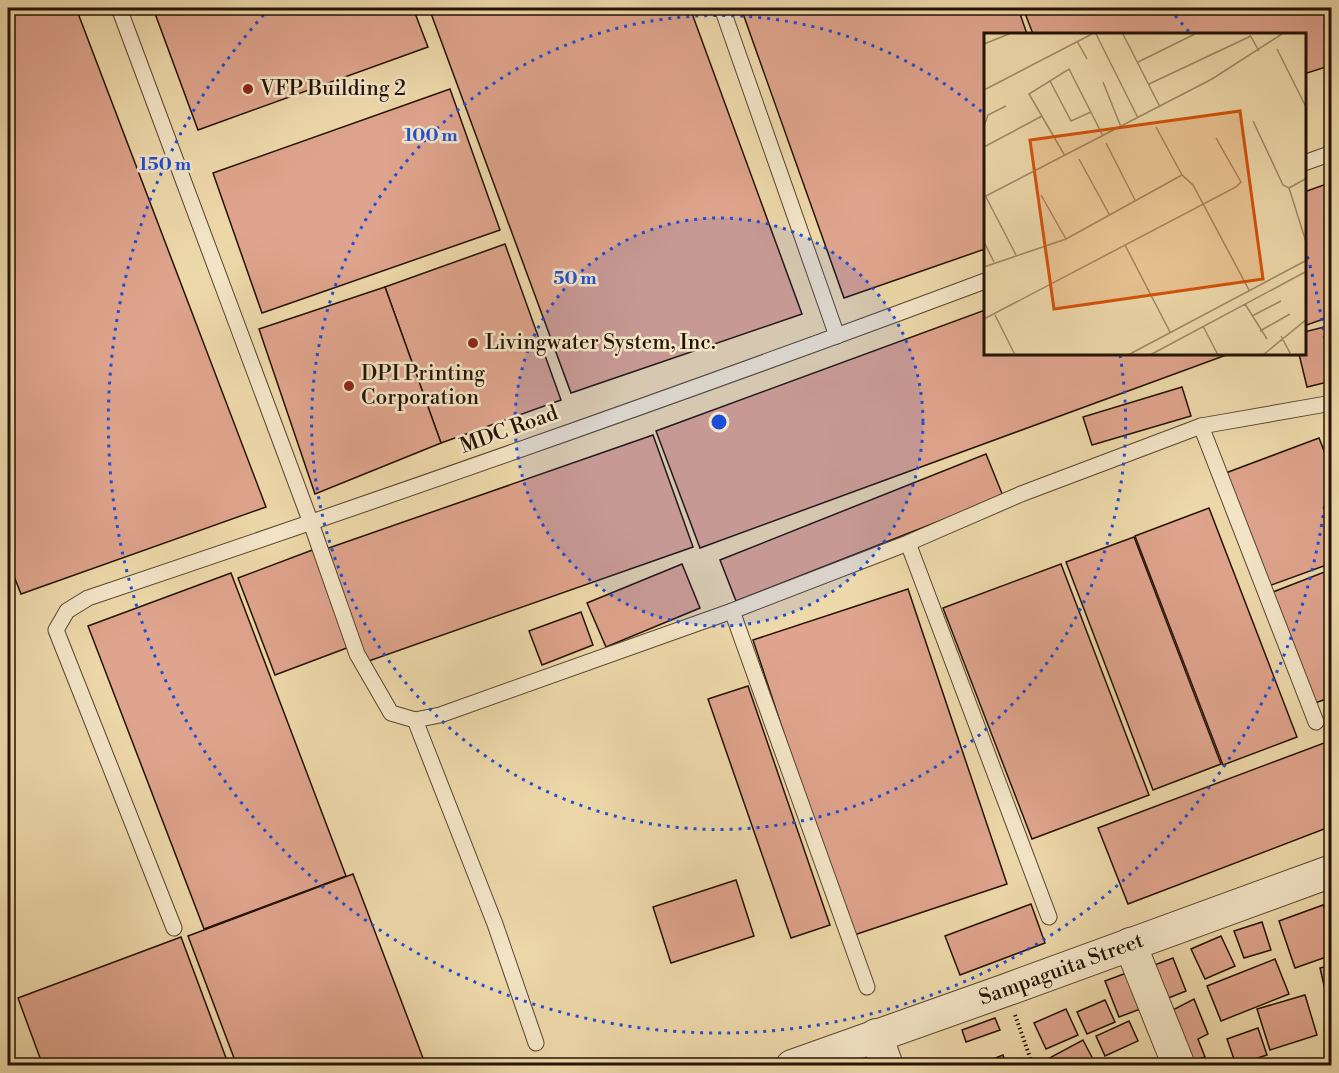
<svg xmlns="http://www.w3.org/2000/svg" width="1339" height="1073" font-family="'Libre Bodoni',serif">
<rect width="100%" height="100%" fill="#eed9ab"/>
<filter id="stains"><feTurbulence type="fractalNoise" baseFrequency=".00333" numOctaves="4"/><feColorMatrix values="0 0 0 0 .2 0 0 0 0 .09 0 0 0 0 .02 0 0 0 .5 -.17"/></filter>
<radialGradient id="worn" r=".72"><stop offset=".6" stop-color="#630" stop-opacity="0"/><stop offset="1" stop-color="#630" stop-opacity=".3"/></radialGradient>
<g fill="#dfa48d" stroke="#231204" stroke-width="1.5">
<path d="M 18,8 L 76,8 L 266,507 L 21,594 L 8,561 L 8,11 Z"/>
<path d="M 153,8 L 413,8 L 428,47 L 198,130 Z"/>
<path d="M 429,8 L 690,8 L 802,314 L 571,393 Z"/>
<path d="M 741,8 L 1018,8 L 1027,34 L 985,34 L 985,249 L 844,298 Z"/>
<path d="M 1023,8 L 1332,8 L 1332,65 L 1304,74 L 1304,34 L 1033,34 Z"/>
<path d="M 450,89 L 500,230 L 262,313 L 213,173 Z"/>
<path d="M 1332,182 L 1332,316 L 1304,326 L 1304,192 Z"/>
<path d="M 505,244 L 561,400 L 441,443 L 385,287 Z"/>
<path d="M 385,287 L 441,443 L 315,494 L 259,329 Z"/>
<path d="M 985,310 L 985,354 L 1229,354 L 700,548 L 656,431 Z"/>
<path d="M 1332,325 L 1332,381 L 1307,387 L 1299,354 L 1304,354 L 1304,332 Z"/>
<path d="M 1182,387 L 1191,416 L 1092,445 L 1083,417 Z"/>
<path d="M 653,435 L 693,547 L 363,663 L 323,550 Z"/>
<path d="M 1319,438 L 1332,471 L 1332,563 L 1266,587 L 1223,474 Z"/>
<path d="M 986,454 L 1003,496 L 736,601 L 720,560 Z"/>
<path d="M 1209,508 L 1297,737 L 1223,765 L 1135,536 Z"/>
<path d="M 1134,537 L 1221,764 L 1153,790 L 1066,562 Z"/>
<path d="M 315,549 L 352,646 L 275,675 L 238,578 Z"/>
<path d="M 682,564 L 700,608 L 606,647 L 587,603 Z"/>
<path d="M 1061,564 L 1149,795 L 1032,839 L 943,608 Z"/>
<path d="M 1332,569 L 1332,697 L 1315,703 L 1273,592 Z"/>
<path d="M 231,573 L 346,876 L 204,929 L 88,626 Z"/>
<path d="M 908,589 L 1007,884 L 851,936 L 753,640 Z"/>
<path d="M 581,612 L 593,645 L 542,665 L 529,631 Z"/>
<path d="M 748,686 L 830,925 L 791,938 L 708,699 Z"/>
<path d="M 1332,740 L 1332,826 L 1128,904 L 1098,828 Z"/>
<path d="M 353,874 L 426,1066 L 237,1066 L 188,936 Z"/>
<path d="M 736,880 L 754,936 L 671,963 L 653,907 Z"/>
<path d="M 1031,904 L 1045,943 L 960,975 L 945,936 Z"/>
<path d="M 1323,905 L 1332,926 L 1332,955 L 1295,968 L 1279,921 Z"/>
<path d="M 1262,922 L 1271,950 L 1244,958 L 1234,931 Z"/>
<path d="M 1221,936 L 1235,966 L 1205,979 L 1191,949 Z"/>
<path d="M 181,937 L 229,1066 L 43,1066 L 18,998 Z"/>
<path d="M 1173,958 L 1186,991 L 1166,999 L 1152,966 Z"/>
<path d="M 1275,959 L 1289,994 L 1221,1021 L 1207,986 Z"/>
<path d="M 1332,965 L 1332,1007 L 1329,1007 L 1320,968 Z"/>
<path d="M 1129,972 L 1143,1008 L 1119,1017 L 1105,981 Z"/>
<path d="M 1305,995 L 1317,1035 L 1270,1050 L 1257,1009 Z"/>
<path d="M 1194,999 L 1208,1034 L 1198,1039 L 1205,1057 L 1183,1065 L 1163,1015 Z"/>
<path d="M 1105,1000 L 1115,1022 L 1087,1034 L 1077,1012 Z"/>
<path d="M 1066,1009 L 1078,1035 L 1046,1049 L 1034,1023 Z"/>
<path d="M 995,1018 L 1000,1030 L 966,1042 L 962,1030 Z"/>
<path d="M 1129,1021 L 1138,1041 L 1105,1056 L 1096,1036 Z"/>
<path d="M 1258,1028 L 1267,1055 L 1236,1065 L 1227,1039 Z"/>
<path d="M 1083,1040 L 1096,1065 L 1041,1066 L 1040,1063 Z"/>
<path d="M 1003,1055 L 1007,1066 L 976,1066 Z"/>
</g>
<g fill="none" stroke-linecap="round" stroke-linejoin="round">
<defs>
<g id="service">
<path d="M 119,8 L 311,523 L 357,654 L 391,713 L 415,720 L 440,715 L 732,611 L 908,543 L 1021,494 L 1201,426 L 1332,403"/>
<path d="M 722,8 L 837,336"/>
<path d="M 1304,163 L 1332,153"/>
<path d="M 1201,426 L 1316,722"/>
<path d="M 908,543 L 1049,917"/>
<path d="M 732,611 L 867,987"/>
<path d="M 415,720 L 495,924 L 536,1043"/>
<path d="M 174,928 L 56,630 L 67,611 L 88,598 C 389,497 688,392 985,281"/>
</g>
<g id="minor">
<path d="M 1130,944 L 1179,1066"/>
<path d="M 876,1035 L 887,1066"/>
<path id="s1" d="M 792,1066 L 1006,990 L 1332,871"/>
</g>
</defs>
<use href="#service" stroke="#56442e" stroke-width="17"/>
<use href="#minor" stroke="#56442e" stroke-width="34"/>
<path stroke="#231204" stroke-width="4" stroke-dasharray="1.5 3" stroke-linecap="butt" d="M 1015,1015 L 1033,1066"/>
<use href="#service" stroke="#f4e6c8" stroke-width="15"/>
<use href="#minor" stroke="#f4e6c8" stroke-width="32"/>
</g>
<circle cx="719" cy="422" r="204" fill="#1d4ed8" fill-opacity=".12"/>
<g fill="none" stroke="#1d4ed8" stroke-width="3" stroke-dasharray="3 6">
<circle cx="719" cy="422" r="204"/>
<path d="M1120 355A407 407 0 1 1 983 113"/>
<path d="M1169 9A611 611 0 0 1 1190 33M1305 248A611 611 0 1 1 269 9"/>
</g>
<g fill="#8f2418" stroke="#f4e6c8" stroke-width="2">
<circle cx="248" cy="89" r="6"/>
<circle cx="473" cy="343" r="6"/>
<circle cx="349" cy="386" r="6"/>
</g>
<g text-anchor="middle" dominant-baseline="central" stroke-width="5" stroke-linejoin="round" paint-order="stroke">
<g font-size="21" fill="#231204" stroke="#f4e6c8" text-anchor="start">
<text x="260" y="89">VFP Building 2</text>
<text x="485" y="343">Livingwater System, Inc.</text>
<text x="361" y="374">DPI Printing<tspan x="361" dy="24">Corporation</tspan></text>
</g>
<g font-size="21" fill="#231204" stroke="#f4e6c8">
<text transform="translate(509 430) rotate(-20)">MDC Road</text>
<text stroke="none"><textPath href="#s1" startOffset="286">Sampaguita Street</textPath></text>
</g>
</g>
<g transform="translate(984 33)">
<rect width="322" height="322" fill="#eed9ab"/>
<path fill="none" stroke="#9d8968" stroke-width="1.5" d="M 112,1 L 154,85M 139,1 L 176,74M 266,2 L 275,18M 93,8 L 103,26M 0,11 L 25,1M 293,16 L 323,76M 154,29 L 211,1M 66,48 L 87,88 L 107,79M 119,49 L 137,94M 165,51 L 267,3M 0,57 L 108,1M 269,88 L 299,152 L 305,155 L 323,212M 0,93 L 4,82 L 22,73M 172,94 L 198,142M 122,110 L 151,167M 0,114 L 58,83M 81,123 L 45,61 L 85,36 L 119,103M 95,126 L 125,181M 305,155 L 323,145M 57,162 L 82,206M 0,164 L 228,46 L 298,1M 2,164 L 32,222M 0,209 L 10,229M 141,212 L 186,299M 0,234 L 82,206 L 198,142 L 209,152 L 265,257M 261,271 L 283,306M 11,282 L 31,322M 268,283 L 297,268M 0,286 L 252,154 L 257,149 L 232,105M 219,293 L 234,322M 276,298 L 306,281M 297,303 L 306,320M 144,322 L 323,227M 166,322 L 323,238M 279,322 L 323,286"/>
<path fill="#d4520b" fill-opacity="0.15" stroke="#d4520b" stroke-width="3" d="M 256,78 L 279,246 L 70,276 L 46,107 Z"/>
<rect width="322" height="322" fill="none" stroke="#231204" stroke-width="3"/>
</g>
<circle cx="719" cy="422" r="9" fill="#1d4ed8" stroke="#f4e6c8" stroke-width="3"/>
<g font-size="18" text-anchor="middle" font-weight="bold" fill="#1d4ed8" stroke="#f4e6c8" stroke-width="5" stroke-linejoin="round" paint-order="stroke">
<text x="431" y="141">100 m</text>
<text x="165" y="170">150 m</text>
<text x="575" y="284">50 m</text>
</g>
<rect width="1339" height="1073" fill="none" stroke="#eed9ab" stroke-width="30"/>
<rect x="9" y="9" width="1321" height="1055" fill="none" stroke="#231204" stroke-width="3"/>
<rect x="15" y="15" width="1309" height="1043" fill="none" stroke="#231204" stroke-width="1.5"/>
<rect width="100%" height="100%" filter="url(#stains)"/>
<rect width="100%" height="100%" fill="url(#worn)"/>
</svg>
